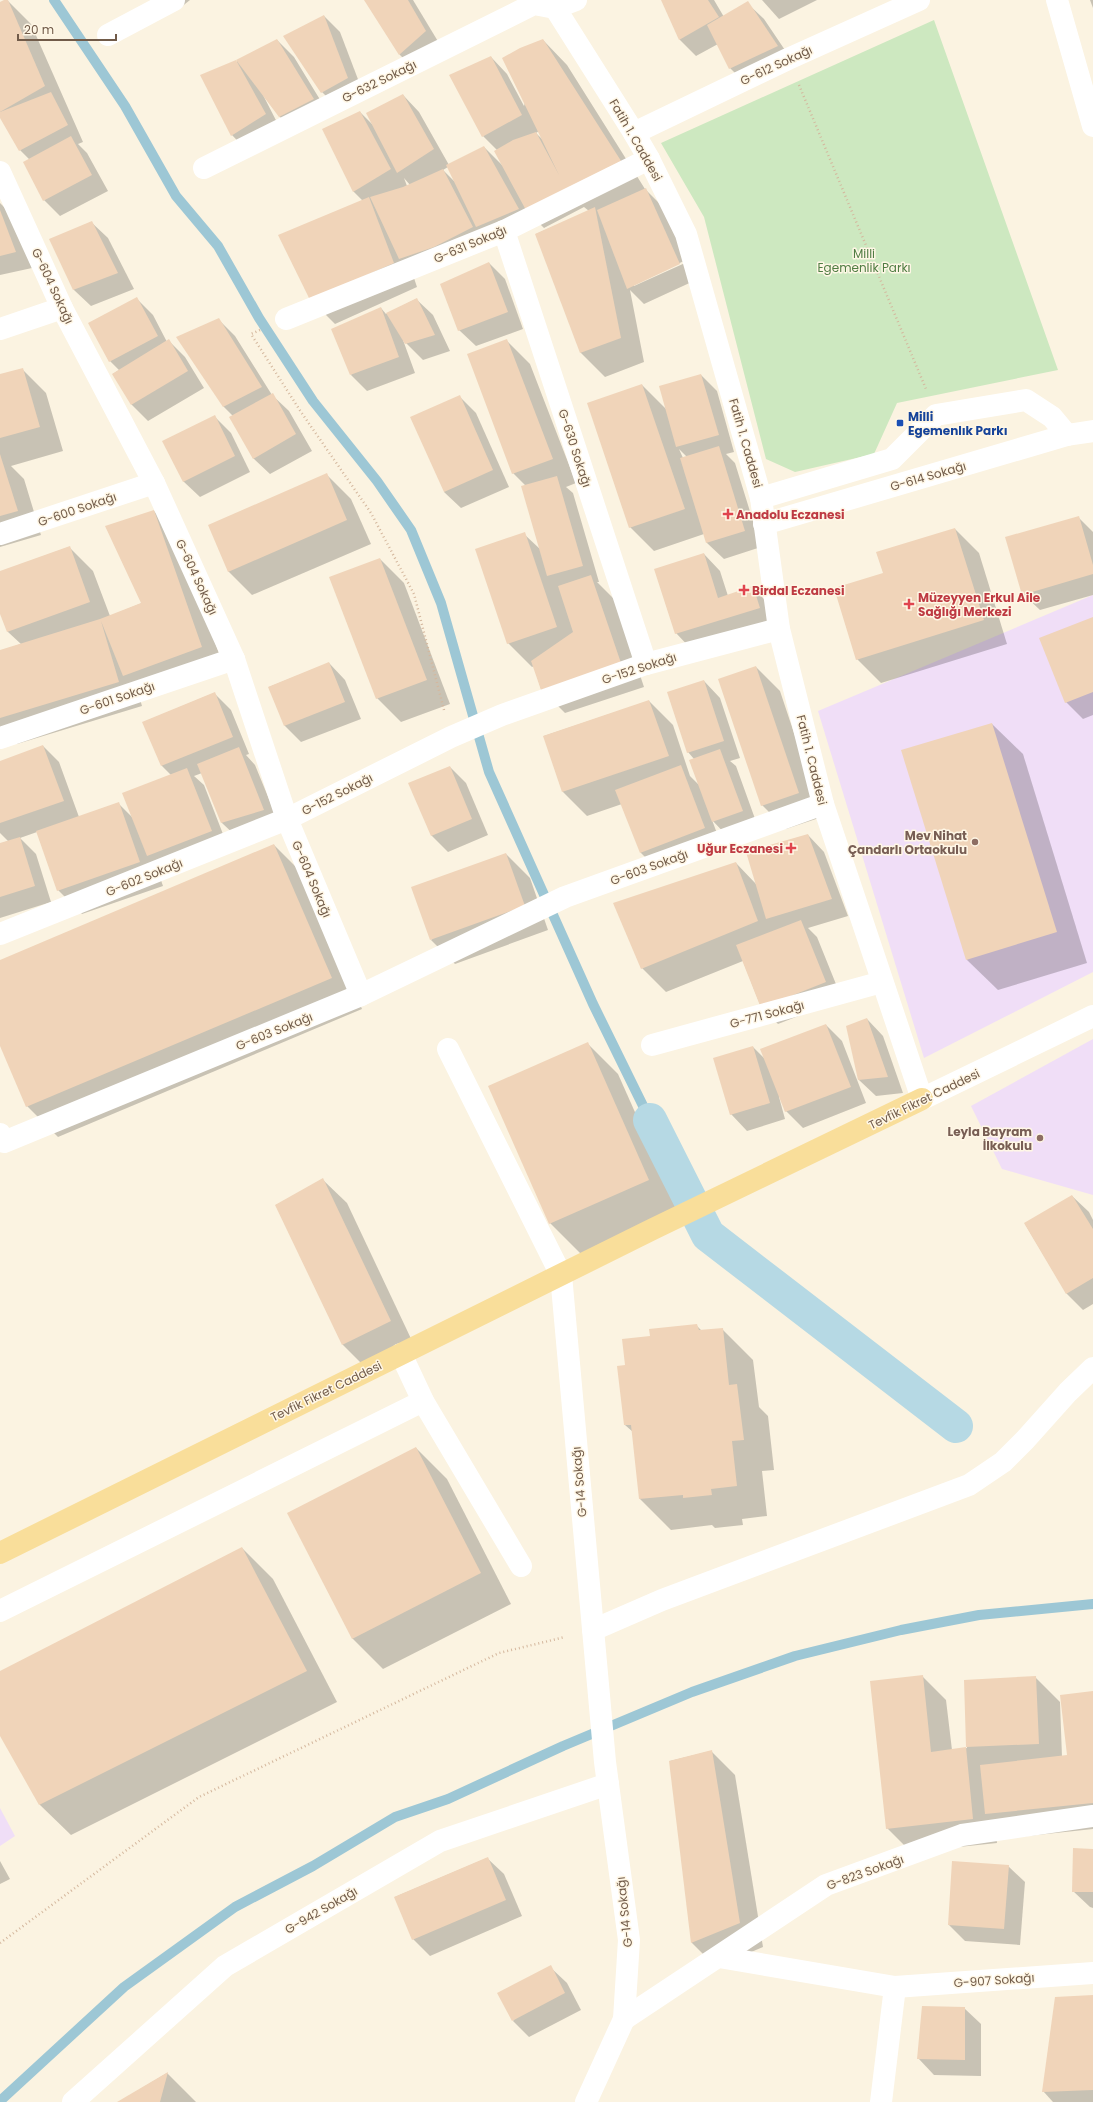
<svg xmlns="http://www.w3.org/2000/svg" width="1093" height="2102" font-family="Poppins,sans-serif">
<rect width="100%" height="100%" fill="#fbf3e1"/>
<g fill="#f0def7">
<path d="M 1093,595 L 1093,972 L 924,1058 L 818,711 Z"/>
<path d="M 1093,1039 L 1093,1195 L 1002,1169 L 971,1106 Z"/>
<path d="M 0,1808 L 15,1836 L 0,1846 Z"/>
</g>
<path fill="#cde8c0" d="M 934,20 L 1058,370 L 897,403 L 874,454 L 795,472 L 766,459 L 704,217 L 661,143 Z"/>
<g fill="#0003" fill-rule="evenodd">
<path d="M 7,0 L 31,24 L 83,142 L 78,144 L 87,153 L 108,191 L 60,216 L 44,200 L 29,159 L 20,150 L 0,116 L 0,3 Z"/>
<path d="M 172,0 L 190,0 L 180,8 Z"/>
<path d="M 368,0 L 413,0 L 442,48 L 416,71 L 400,55 L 366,1 Z"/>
<path d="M 662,0 L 714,0 L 724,17 L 747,3 L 764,19 L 793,62 L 746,84 L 730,68 L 718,44 L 696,56 L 680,40 Z"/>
<path d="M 762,0 L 817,0 L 779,19 Z"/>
<path d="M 1090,0 L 1093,0 L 1093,8 Z"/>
<path d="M 324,16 L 340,32 L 364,95 L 338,108 L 322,92 Z"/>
<path d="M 277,40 L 294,57 L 330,116 L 296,133 L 280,117 L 263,95 L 281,130 L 248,152 L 232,135 L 237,61 Z"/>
<path d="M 543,40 L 567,65 L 645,189 L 662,206 L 696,280 L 644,304 L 630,290 L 644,362 L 605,377 L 581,353 L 536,234 L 589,211 L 584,207 L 544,228 L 529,213 L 411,269 L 417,287 L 335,324 L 311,300 L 363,201 L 353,191 L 360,112 L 373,125 L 403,95 L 419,112 L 449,165 L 484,147 L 503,166 L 497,150 L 483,136 L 491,57 L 507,74 L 524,106 ZM 539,131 L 543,140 L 536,133 ZM 448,167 L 455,182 L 443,170 ZM 404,178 L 410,185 L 407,186 ZM 684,261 L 685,263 L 634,286 L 634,284 Z"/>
<path d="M 0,203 L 11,214 L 32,268 L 0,275 Z"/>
<path d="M 91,222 L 108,238 L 134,289 L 91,306 L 74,290 L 51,240 Z"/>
<path d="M 489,263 L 505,279 L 523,329 L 476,346 L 459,330 Z"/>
<path d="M 137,299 L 153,315 L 167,342 L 169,341 L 185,357 L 204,388 L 148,421 L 132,405 L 113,374 L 119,370 L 110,361 Z"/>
<path d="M 416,299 L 433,315 L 450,351 L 423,360 L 403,340 L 415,373 L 367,391 L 351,375 L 381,308 L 386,314 Z"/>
<path d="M 218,319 L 235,336 L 272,395 L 289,411 L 312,451 L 270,474 L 253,458 L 233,416 L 223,406 Z"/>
<path d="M 506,340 L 530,364 L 576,483 L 566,487 L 573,493 L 599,582 L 597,582 L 615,600 L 644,687 L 565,713 L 541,689 L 534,666 L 532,667 L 508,643 L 524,534 L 541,550 L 526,486 L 513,473 Z"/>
<path d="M 22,369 L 46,393 L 63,451 L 11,466 L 24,479 L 41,535 L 0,547 L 0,375 Z"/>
<path d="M 701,375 L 717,391 L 734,452 L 726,454 L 735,463 L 761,547 L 724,559 L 707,543 L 704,534 L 654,551 L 630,527 L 642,385 L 667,410 ZM 679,449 L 687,457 L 683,458 Z"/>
<path d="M 459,396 L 476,413 L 509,487 L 461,508 L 444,492 Z"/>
<path d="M 214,416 L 231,433 L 250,472 L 200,497 L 183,481 Z"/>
<path d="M 327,475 L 351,499 L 371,544 L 252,595 L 228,571 Z"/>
<path d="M 154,511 L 178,535 L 225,671 L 137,689 L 142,706 L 17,744 L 1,729 L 0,742 L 0,651 L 21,644 L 8,632 L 0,611 L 0,572 L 69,547 L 93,571 L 110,616 L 142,603 Z"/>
<path d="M 1078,517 L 1093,532 L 1093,595 L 1040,610 L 1023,594 Z"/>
<path d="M 955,529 L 979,553 L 1007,644 L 881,683 L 857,659 L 884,573 Z"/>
<path d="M 704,554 L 720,571 L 728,596 L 753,588 L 769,604 L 775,624 L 692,650 L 676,633 Z"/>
<path d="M 380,559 L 404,583 L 450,704 L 401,722 L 377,698 Z"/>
<path d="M 1093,618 L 1093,715 L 1083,719 L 1066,702 Z"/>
<path d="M 329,663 L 345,680 L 361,719 L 301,742 L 285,726 L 269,687 Z"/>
<path d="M 756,667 L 780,691 L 822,817 L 786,829 L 762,805 Z"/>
<path d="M 704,681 L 720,698 L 740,758 L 730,761 L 736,766 L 758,827 L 729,838 L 712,820 L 721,844 L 657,869 L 641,853 L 622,804 L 587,816 L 563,792 L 544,736 L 649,701 L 673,725 L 690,776 L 699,785 L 694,759 L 688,752 Z"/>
<path d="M 214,693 L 231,710 L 249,754 L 246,755 L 255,765 L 280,826 L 239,839 L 222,823 L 202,773 L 194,776 L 204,785 L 228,847 L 155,863 L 163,886 L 82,914 L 58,890 L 37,832 L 20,838 L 36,854 L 51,902 L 0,918 L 0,844 L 8,841 L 0,833 L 0,762 L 43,746 L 59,762 L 79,817 L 118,803 L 132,817 L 171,775 L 162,766 L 144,722 Z"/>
<path d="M 992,724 L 1023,754 L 1087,963 L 998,990 L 967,960 Z"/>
<path d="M 450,767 L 466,783 L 488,835 L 448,852 L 431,835 Z"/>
<path d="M 808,835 L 824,852 L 848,916 L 808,928 L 817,937 L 842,999 L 778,1024 L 761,1007 L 743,961 L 666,992 L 642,968 L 736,863 L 756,884 Z"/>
<path d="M 274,845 L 305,876 L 362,1009 L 58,1137 L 27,1106 L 0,1044 L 0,961 Z"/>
<path d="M 506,854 L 530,878 L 548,930 L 455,964 L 431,940 Z"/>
<path d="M 867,1019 L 883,1036 L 903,1093 L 876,1096 L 859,1080 Z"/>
<path d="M 826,1025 L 842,1041 L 866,1103 L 803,1128 L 786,1111 L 780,1096 L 779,1097 L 785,1119 L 747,1131 L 731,1114 L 753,1047 L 766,1060 Z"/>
<path d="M 588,1044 L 618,1074 L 679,1211 L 581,1254 L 550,1223 Z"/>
<path d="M 323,1180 L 347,1203 L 414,1345 L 367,1369 L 343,1345 L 276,1205 Z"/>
<path d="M 1072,1196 L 1089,1212 L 1093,1220 L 1093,1304 L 1083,1310 L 1067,1294 L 1025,1224 Z"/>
<path d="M 696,1325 L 702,1331 L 722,1329 L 753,1360 L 759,1407 L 768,1416 L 774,1470 L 762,1471 L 767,1516 L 742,1519 L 743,1525 L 715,1528 L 712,1525 L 671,1530 L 640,1499 L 633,1432 L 625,1425 L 626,1366 L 651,1337 Z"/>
<path d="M 416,1448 L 447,1479 L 511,1604 L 383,1669 L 352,1638 Z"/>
<path d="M 242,1548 L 273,1579 L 337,1702 L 71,1835 L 40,1805 L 0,1734 L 0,1672 Z"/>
<path d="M 922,1676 L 946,1700 L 952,1750 L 967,1748 L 965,1681 L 1036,1678 L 1060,1702 L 1062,1757 L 1068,1756 L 1093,1692 L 1093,1829 L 1010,1838 L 995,1823 L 997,1843 L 911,1852 L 887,1828 Z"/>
<path d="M 711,1751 L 735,1775 L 763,1947 L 716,1967 L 692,1943 L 670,1761 Z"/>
<path d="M 1093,1850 L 1093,1908 L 1090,1907 L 1073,1891 Z"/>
<path d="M 487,1858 L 504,1874 L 522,1916 L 430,1956 L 413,1939 L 395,1897 Z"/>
<path d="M 0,1861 L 10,1879 L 0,1884 Z"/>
<path d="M 1008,1866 L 1025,1882 L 1020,1945 L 965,1941 L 949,1925 Z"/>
<path d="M 550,1967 L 567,1983 L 581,2010 L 529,2037 L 513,2021 Z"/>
<path d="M 1093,1996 L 1093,2102 L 1053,2102 L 1043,2091 Z"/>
<path d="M 964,2008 L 981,2024 L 981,2076 L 934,2075 L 918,2058 Z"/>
<path d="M 167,2073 L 196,2102 L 119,2102 Z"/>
</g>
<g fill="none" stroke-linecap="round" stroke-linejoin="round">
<g stroke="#9dc7d5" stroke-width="10">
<path d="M 54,0 L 125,106 L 176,196 L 218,246 L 259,318 L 313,401 L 377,481 L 411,530 L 441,603 L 489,772 L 593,1004 L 650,1120"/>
<path d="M 0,2101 L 124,1987 L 235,1907 L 313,1866 L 395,1817 L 448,1799 L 563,1746 L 692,1692 L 795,1656 L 901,1630 L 979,1615 L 1093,1604"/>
</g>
<path stroke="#b6d9e4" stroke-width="34" d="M 650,1120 L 708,1235 L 956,1426"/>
</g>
<g fill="#f0d4b9">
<path d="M 4,0 L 8,0 L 45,86 L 0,112 L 0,2 Z"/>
<path d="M 364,0 L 408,0 L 426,31 L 399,55 Z"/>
<path d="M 661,0 L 708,0 L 719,17 L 679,40 Z"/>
<path d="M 748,1 L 778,46 L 729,69 L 707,25 Z"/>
<path d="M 324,15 L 348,78 L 321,93 L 283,36 Z"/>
<path d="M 277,39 L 314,99 L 279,117 L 236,60 Z"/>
<path d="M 543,39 L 623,164 L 527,212 L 494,151 L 513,140 L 536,132 L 559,175 L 502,58 L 520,48 Z"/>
<path d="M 491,56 L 522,115 L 482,137 L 449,75 Z"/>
<path d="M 236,60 L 266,114 L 231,136 L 200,75 Z"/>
<path d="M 51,92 L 68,125 L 19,151 L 0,118 L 0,112 Z"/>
<path d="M 403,94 L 434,149 L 397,173 L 366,113 Z"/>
<path d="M 360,111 L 391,169 L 353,192 L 322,129 Z"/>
<path d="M 71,136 L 92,175 L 43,201 L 23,162 Z"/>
<path d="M 484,146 L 519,209 L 476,227 L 446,165 Z"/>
<path d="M 443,169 L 473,227 L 434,247 L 399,259 L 370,197 L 403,187 Z"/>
<path d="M 646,188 L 680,264 L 627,289 L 597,210 Z"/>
<path d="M 369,197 L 394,263 L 310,300 L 278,235 Z"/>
<path d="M 595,207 L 621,338 L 580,353 L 535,234 Z"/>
<path d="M 0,210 L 16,252 L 0,256 Z"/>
<path d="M 92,221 L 118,273 L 73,290 L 49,239 Z"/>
<path d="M 489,262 L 508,312 L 458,331 L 440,284 Z"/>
<path d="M 137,297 L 158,336 L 109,362 L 88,323 Z"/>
<path d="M 417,298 L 435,335 L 405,344 L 386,313 Z"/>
<path d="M 381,307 L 399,357 L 350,375 L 331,329 Z"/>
<path d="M 219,318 L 262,387 L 223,407 L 176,337 Z"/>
<path d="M 169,339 L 188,371 L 131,405 L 112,374 Z"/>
<path d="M 507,339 L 553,459 L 512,474 L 467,354 Z"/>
<path d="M 23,368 L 40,427 L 0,438 L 0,374 Z"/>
<path d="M 701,374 L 719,435 L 676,447 L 659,386 Z"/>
<path d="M 642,384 L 685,509 L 629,528 L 587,403 Z"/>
<path d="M 273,393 L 296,434 L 253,459 L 229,417 Z"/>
<path d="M 460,395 L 493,470 L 444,492 L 410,417 Z"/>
<path d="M 215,415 L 235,456 L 183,482 L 162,441 Z"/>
<path d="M 719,446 L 745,531 L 706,543 L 680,458 Z"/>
<path d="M 0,454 L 18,511 L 0,516 Z"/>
<path d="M 327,473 L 347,520 L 228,572 L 208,525 Z"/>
<path d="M 557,476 L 583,566 L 547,576 L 521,486 Z"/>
<path d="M 154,510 L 202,647 L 123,676 L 101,621 L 119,682 L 0,718 L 0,650 L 100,619 L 141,603 L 105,526 Z"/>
<path d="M 1079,516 L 1093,565 L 1093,574 L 1022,595 L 1005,537 Z"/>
<path d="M 955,528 L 984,620 L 856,660 L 834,588 L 883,573 L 876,552 Z"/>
<path d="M 525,532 L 557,627 L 507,644 L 475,549 Z"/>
<path d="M 70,546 L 90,602 L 7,632 L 0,614 L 0,571 Z"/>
<path d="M 704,553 L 718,598 L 753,586 L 760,608 L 675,634 L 654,569 Z"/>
<path d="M 380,558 L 427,680 L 376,699 L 329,577 Z"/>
<path d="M 591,575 L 621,663 L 541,690 L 531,661 L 573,632 L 558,586 Z"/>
<path d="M 1093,617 L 1093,692 L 1065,703 L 1039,638 Z"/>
<path d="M 329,662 L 345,702 L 284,726 L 268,687 Z"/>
<path d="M 756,666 L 799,793 L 761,806 L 718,679 Z"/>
<path d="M 704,680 L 724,741 L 687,753 L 667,692 Z"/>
<path d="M 215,692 L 233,737 L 161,766 L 142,722 Z"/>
<path d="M 649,700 L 669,756 L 562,792 L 543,736 Z"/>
<path d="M 992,723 L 1057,932 L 966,960 L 901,750 Z"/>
<path d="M 43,745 L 64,801 L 0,823 L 0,761 Z"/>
<path d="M 239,747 L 264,810 L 221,823 L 197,764 Z"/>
<path d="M 720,749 L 743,811 L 712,822 L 689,760 Z"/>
<path d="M 681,765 L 705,828 L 640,853 L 615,790 Z"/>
<path d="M 450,766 L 472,819 L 431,836 L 408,783 Z"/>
<path d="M 187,768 L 212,831 L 147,856 L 122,793 Z"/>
<path d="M 119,802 L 140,862 L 57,891 L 36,831 Z"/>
<path d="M 808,834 L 832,899 L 766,919 L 746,852 Z"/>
<path d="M 20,837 L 35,886 L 0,897 L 0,843 Z"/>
<path d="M 274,844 L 332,978 L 26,1107 L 0,1046 L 0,960 Z"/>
<path d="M 506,853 L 525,906 L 430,940 L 411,887 Z"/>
<path d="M 736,862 L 758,921 L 641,969 L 613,903 Z"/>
<path d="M 801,920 L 826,982 L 761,1008 L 736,945 Z"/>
<path d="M 867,1018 L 888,1077 L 858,1080 L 846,1026 Z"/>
<path d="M 826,1024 L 851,1087 L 785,1112 L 760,1049 Z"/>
<path d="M 588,1042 L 649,1180 L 549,1224 L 488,1086 Z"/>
<path d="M 753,1046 L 770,1103 L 730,1115 L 713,1058 Z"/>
<path d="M 323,1178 L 391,1321 L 342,1345 L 275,1205 Z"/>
<path d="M 1072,1195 L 1093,1229 L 1093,1278 L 1066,1294 L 1024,1223 Z"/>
<path d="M 697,1324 L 699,1330 L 723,1328 L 729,1385 L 737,1384 L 744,1440 L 732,1441 L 737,1486 L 711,1489 L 712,1495 L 683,1498 L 683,1495 L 639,1499 L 631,1425 L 624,1425 L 617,1366 L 625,1365 L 622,1339 L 650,1336 L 649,1329 Z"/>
<path d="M 416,1447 L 481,1573 L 352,1639 L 287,1513 Z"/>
<path d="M 242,1547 L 307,1671 L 39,1805 L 0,1736 L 0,1671 Z"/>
<path d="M 923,1675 L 931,1752 L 966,1747 L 964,1680 L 1036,1676 L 1039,1744 L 966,1747 L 973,1819 L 886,1829 L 870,1681 Z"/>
<path d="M 1093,1691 L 1093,1803 L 985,1814 L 980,1765 L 1067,1755 L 1060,1695 Z"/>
<path d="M 712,1750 L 740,1923 L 691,1943 L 669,1761 Z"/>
<path d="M 1073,1848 L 1093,1849 L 1093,1892 L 1072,1892 Z"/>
<path d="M 488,1857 L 506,1900 L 412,1940 L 394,1897 Z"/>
<path d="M 952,1861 L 1009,1865 L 1004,1929 L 948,1925 Z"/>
<path d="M 551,1965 L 565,1993 L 512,2021 L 497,1993 Z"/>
<path d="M 1093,1995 L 1093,2090 L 1042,2092 L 1055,1997 Z"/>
<path d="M 922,2006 L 965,2007 L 965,2060 L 917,2059 Z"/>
<path d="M 168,2072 L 160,2102 L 117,2102 Z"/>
</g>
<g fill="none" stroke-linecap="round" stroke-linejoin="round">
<g stroke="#d4b79d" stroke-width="2.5" stroke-dasharray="1 3" stroke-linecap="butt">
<path d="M 799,85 L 926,389"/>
<path d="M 260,330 L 251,334 L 301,412 L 371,513 L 414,594 L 444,710"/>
<path d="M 0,1943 L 199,1797 L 499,1653 L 565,1637"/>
</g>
<g stroke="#fff" stroke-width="22">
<path d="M 550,0 L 634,133 L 649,159 L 686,234 L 761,498 L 779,629 L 823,804 L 922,1099 L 1093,1016"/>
<path d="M 1057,0 L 1093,126"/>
<path d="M 108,35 L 174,0"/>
<path d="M 634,133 L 788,59 L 919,0"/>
<path d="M 204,168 L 534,4 L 555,8 L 576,0"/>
<path d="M 0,172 L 62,308 L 154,483 L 234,659 L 287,819 L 361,995"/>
<path d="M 504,231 L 646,664"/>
<path d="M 286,319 L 504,231 L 649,159"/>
<path d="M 0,329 L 62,308"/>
<path d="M 761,498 L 892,459 L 936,415 L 1026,400 L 1052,417 L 1067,435"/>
<path d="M 764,524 L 1067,435 L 1093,431"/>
<path d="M 0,534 L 154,483"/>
<path d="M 0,738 L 234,659"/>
<path d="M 0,934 L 287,819 L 451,737 L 502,715 L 646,664 L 779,629"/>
<path d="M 652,1045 L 882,982"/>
<path d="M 448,1049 L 561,1275 L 605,1762 L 629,1940 L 624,2019 L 586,2102"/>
<path d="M 0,1134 L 4,1142 L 361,995 L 565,897 L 823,804"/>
<path d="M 423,1401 L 521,1566"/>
<path d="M 0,1611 L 423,1401 L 401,1354"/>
<path d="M 593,1630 L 662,1600 L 969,1485 L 1003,1462 L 1025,1440 L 1068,1392 L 1093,1368"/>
<path d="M 719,1957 L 895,1987 L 1093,1973"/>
<path d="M 624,2019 L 826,1885 L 962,1835 L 1093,1816"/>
<path d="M 73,2102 L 225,1966 L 440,1841 L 608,1784"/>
<path d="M 881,2102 L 895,1987"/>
</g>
<path stroke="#f9de9a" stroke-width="22" d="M 0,1553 L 653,1229 L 922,1099"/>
</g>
<rect fill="#1a4fb4" stroke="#fff7e6" stroke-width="1.5" x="896" y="419" width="8" height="8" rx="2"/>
<g fill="#e0444e" stroke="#fff7e6" stroke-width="1.5">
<path d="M726 508h4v4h4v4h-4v4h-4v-4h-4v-4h4z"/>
<path d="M742 584h4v4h4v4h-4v4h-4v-4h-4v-4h4z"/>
<path d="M907 598h4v4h4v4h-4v4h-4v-4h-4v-4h4z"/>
<path d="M789 842h4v4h4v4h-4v4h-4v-4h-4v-4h4z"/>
</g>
<g fill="#8d6e63" stroke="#fff7e6" stroke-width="1.5">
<circle cx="975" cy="842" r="4"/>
<circle cx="1040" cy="1138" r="4"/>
</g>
<g text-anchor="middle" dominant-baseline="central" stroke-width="3" stroke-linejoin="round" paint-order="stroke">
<g font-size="12" fill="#715b49" stroke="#fff7e6">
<text transform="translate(776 65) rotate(-25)">G-612 Sokağı</text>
<text transform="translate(379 81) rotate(-26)">G-632 Sokağı</text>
<text transform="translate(636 140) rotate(60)">Fatih 1. Caddesi</text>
<text transform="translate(470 244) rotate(-23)">G-631 Sokağı</text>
<text transform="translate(53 286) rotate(65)">G-604 Sokağı</text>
<text transform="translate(746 443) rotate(74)">Fatih 1. Caddesi</text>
<text transform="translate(575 448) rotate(72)">G-630 Sokağı</text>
<text transform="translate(928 476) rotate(-16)">G-614 Sokağı</text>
<text transform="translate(77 509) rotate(-19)">G-600 Sokağı</text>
<text transform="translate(197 577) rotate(65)">G-604 Sokağı</text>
<text transform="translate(639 668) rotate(-18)">G-152 Sokağı</text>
<text transform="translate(117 698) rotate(-19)">G-601 Sokağı</text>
<text transform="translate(812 760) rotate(76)">Fatih 1. Caddesi</text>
<text transform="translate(337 794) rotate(-27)">G-152 Sokağı</text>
<text transform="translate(649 867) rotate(-20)">G-603 Sokağı</text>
<text transform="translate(144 877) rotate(-22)">G-602 Sokağı</text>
<text transform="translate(312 879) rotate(67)">G-604 Sokağı</text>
<text transform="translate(767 1014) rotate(-15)">G-771 Sokağı</text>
<text transform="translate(274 1031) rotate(-22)">G-603 Sokağı</text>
<text transform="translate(924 1099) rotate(-26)">Tevfik Fikret Caddesi</text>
<text transform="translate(326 1391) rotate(-26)">Tevfik Fikret Caddesi</text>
<text transform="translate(579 1482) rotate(-95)">G-14 Sokağı</text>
<text transform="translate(865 1872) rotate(-20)">G-823 Sokağı</text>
<text transform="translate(321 1910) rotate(-30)">G-942 Sokağı</text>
<text transform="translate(624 1912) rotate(-96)">G-14 Sokağı</text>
<text transform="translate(994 1980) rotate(-4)">G-907 Sokağı</text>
</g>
<g font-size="12" fill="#507d43" stroke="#fff7e6">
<text x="864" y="253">Milli<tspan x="864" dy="14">Egemenlik Parkı</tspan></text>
</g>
<g font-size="12" font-weight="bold" fill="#164399" stroke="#fff7e6" text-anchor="start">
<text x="908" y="416">Milli<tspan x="908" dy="14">Egemenlık Parkı</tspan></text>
</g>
<g font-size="12" font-weight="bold" fill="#be3a42" stroke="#fff7e6" text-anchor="start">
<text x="736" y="514">Anadolu Eczanesi</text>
<text x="752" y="590">Birdal Eczanesi</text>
<text x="918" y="597">Müzeyyen Erkul Aile<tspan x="918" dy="14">Sağlığı Merkezi</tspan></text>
<text x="783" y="848" text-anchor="end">Uğur Eczanesi</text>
</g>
<g font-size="12" font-weight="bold" fill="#785e54" stroke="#fff7e6" text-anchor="end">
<text x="967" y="835">Mev Nihat<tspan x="967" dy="14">Çandarlı Ortaokulu</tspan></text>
<text x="1032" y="1131">Leyla Bayram<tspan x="1032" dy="14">İlkokulu</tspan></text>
</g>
</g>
<path d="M18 34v6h98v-6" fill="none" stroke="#715b49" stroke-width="2"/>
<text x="24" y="34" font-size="12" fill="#715b49" stroke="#fff7e6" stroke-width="3" paint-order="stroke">20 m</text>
</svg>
